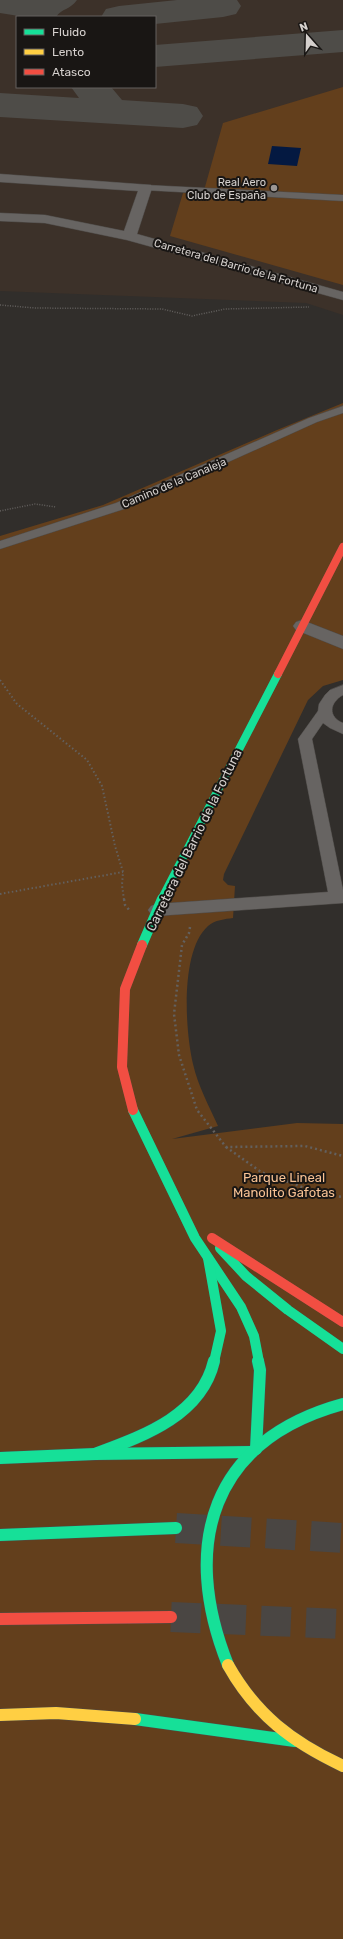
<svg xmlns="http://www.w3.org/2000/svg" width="343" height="1939" font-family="Rubik,sans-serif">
<rect width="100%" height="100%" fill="#312e2b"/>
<path fill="#3c3129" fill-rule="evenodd" d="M 0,0 L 343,0 L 343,315 L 306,303 L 0,291 ZM 17,17 L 155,17 L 155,87 L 17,87 Z"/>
<g fill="#633f1c">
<path d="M 343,87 L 343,285 L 170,236 L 183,193 L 203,194 L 223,123 Z"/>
<path d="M 343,403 L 343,680 L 323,686 L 308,700 L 224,874 L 223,880 L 228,885 L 235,886 L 233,918 C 225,919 215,920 208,926 C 180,951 185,1030 193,1064 C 198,1086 209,1106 218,1126 L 172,1139 L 297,1123 L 343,1124 L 343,1939 L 0,1939 L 0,536 L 103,505 L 277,430 Z"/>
</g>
<path fill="#041941" d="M 272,146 L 301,148 L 297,166 L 268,164 Z"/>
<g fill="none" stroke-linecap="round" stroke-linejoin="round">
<g fill="#4e4c48" fill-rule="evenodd">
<path d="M 0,0 L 77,0 C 70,10 62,8 56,17 L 25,17 L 0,13 Z"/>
<path d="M 177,0 L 237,0 L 241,6 L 236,14 L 223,17 L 155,24 L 155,17 L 101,17 L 106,9 L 119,6 Z"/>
<path d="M 343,30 L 343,52 L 155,67 L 155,45 Z"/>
<path d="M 71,87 L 111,87 L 122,100 L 183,104 L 197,107 L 203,116 L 197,125 L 183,128 L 0,117 L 0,93 L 79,98 Z"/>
</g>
<g stroke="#4a4643" stroke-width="30" stroke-dasharray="30 15" stroke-linecap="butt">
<path d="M 176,1528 L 343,1538"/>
<path d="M 171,1617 L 343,1624"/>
</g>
<defs>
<g id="lane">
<path d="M 146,185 L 343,195 L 343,201 L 143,190 L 141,188 L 143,186 Z"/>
<path d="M 343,406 L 343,413 L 317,422 L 124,509 L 0,549 L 0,541 L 116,503 L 309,418 Z"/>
<path d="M 343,685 L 343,695 C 329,703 328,717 343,723 L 343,734 L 330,728 L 323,723 L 312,739 L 343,890 L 343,903 L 156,916 L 151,914 L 148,910 L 151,906 L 156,904 L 328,892 L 298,739 L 318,711 L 319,704 L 325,695 L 330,690 Z"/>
</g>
<g id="street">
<path d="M 0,174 L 151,185 L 152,188 L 137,234 L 343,292 L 343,300 L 127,240 L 45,223 L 0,221 L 0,213 L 45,215 L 124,231 L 138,191 L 0,182 Z"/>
<path d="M 302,620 L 343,636 L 343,649 L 296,630 L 293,626 L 296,622 Z"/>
</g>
<path id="fast-far2" d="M 161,900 L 278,674"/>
<g id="fast-far1">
<path d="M 142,945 L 162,899"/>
<path d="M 133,1110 L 195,1238 L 241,1307 L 254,1336 L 259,1362"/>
<path d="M 220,1248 L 246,1276 L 288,1310 L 343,1349"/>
<path d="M 208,1258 L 221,1331 L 214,1362"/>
</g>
<g id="fast">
<path d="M 256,1449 L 260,1370 L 258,1361"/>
<path d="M 95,1454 C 143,1436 201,1416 214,1361"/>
<path d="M 0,1458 L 95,1454 L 252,1452"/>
<path d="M 0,1535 L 176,1528"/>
<path d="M 228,1665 C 180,1545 211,1440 343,1404"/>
<path d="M 135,1719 L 295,1741"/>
</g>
<g id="slow">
<path d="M 228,1665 C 256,1715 292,1742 343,1766"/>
<path d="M 0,1715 L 56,1713 L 135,1719"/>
</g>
<path id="jam-far2" d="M 278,674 L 343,547"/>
<g id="jam-far1">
<path d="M 133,1110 L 122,1067 L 125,989 L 142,945"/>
<path d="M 212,1238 L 343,1322"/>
</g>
<path id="jam" d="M 0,1619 L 171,1617"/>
</defs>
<use href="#lane" stroke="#4e4b48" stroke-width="1"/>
<use href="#street" stroke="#4e4b48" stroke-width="1"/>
<use href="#fast-far2" stroke="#4e4b48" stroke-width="8"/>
<use href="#fast-far1" stroke="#4e4b48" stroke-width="10"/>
<use href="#fast" stroke="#4e4b48" stroke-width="13"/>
<use href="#slow" stroke="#4e4b48" stroke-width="13"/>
<use href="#jam-far2" stroke="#4e4b48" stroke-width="8"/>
<use href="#jam-far1" stroke="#4e4b48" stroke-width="10"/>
<use href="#jam" stroke="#4e4b48" stroke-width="13"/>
<g stroke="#63605e" stroke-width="1.5" stroke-dasharray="1 1.5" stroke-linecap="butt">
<path d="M 0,305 L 35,308 L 162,309 L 192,316 L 225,309 L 309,307"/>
<path d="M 0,511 L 35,504 L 56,507"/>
</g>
<g stroke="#63605e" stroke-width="2" stroke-dasharray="1.5 2.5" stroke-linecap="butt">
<path d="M 0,680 L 17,704 L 87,760 L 102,786 L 115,846 L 123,872 L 122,885 L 124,900"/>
<path d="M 0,894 L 123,872"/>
</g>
<g stroke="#63605e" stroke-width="2.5" stroke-dasharray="2 3" stroke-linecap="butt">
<path d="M 124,899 L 125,905 L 130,911"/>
<path d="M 190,927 L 189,933 L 182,945 L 174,1014 L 179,1055 L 197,1110 L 226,1147 L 305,1146 L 343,1156"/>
<path d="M 226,1147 L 261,1172 L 321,1194 L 343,1197"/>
</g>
<use href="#lane" fill="#676462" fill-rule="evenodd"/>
<use href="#street" fill="#676462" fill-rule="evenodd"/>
<use href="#fast-far2" stroke="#16e098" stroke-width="8"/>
<use href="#fast-far1" stroke="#16e098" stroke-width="10"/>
<use href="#fast" stroke="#16e098" stroke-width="12"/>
<use href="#slow" stroke="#ffcf43" stroke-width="12"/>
<use href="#jam-far2" stroke="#f24e42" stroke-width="8"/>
<use href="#jam-far1" stroke="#f24e42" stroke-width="10"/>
<use href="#jam" stroke="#f24e42" stroke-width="12"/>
</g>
<circle fill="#9c9794" stroke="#191614" stroke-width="1.5" cx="274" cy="188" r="4"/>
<g text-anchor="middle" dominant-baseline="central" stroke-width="4" stroke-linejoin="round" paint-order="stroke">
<g font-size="11" fill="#d5d0cd" stroke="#191614" text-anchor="end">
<text x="266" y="182">Real Aero<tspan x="266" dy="13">Club de España</tspan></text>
</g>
<g font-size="11" fill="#d5d0cd" stroke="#191614">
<text transform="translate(236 266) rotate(16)">Carretera del Barrio de la Fortuna</text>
<text transform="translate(174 483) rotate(-23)">Camino de la Canaleja</text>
</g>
<g font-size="13" fill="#d5d0cd" stroke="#191614">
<text transform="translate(194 840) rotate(-64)">Carretera del Barrio de la Fortuna</text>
</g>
<g font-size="13" fill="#f8c294" stroke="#191614">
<text x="284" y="1177">Parque Lineal<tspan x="284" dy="15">Manolito Gafotas</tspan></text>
</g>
</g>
<rect x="16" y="16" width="140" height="72" fill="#191614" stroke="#64605e"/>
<rect x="24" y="29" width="20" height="6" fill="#16e098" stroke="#64605e"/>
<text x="52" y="36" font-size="12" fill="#d5d0cd">Fluido</text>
<rect x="24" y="49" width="20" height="6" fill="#ffcf43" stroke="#64605e"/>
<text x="52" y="56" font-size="12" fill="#d5d0cd">Lento</text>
<rect x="24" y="69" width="20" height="6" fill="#f24e42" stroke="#64605e"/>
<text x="52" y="76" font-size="12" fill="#d5d0cd">Atasco</text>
<g transform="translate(307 36) rotate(340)" stroke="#191614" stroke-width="3" paint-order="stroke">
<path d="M0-3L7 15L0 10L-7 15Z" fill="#d5d0cd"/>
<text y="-6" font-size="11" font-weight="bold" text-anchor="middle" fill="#d5d0cd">N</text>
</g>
</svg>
